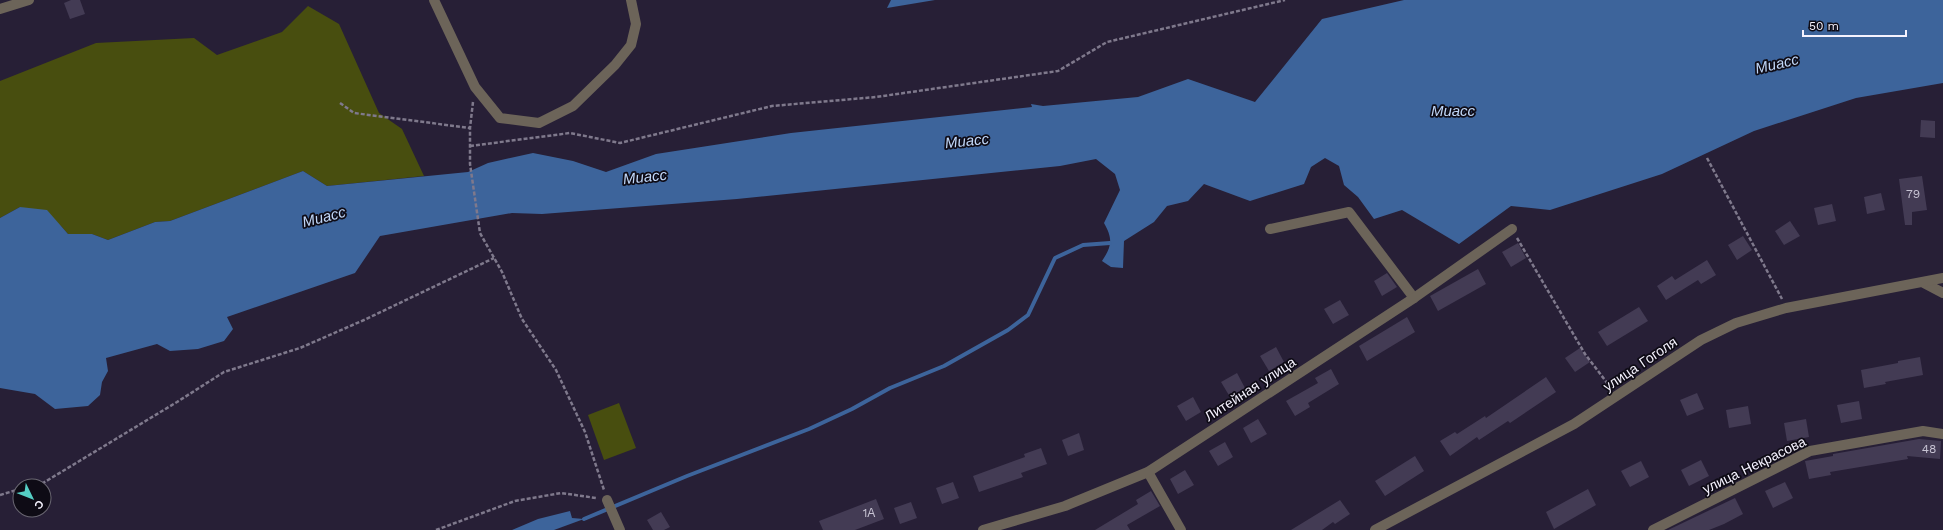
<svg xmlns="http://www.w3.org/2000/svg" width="1943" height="530" font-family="'Work Sans',sans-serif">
<rect width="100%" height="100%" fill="#271f36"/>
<g fill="#484e0f">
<path d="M 308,6 L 339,24 L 379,113 L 402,129 L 424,176 L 327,186 L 303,171 L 170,221 L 155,222 L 108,240 L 92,234 L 68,234 L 61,226 L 20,207 L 0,218 L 0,81 L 96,43 L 194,38 L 217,55 L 282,32 Z"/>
<path d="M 619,403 L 636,448 L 604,460 L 588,415 Z"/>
</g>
<g fill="#3d649b">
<path d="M 891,0 L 935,0 L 887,8 Z"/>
<path d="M 1404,0 L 1943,0 L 1943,83 L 1856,98 L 1754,131 L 1662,174 L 1550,210 L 1511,206 L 1459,244 L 1402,210 L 1374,219 L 1358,197 L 1344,185 L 1339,166 L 1325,158 L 1311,167 L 1304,184 L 1250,201 L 1204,184 L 1188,201 L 1167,206 L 1154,222 L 1124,241 L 1123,268 L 1111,267 L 1102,261 C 1112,246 1113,239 1104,223 L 1120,190 L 1115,174 L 1096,159 L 1060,166 L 737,199 L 542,214 L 512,213 L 380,236 L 355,273 L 227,317 L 233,329 L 224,341 L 198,349 L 170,351 L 157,344 L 106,358 L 108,371 L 102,382 L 100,395 L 88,406 L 55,409 L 35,394 L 0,388 L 0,218 L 20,207 L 47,210 L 68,234 L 92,234 L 108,240 L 155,222 L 170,221 L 303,171 L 327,186 L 468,172 L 488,163 L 533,153 L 573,161 L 606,172 L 656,154 L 791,133 L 1032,107 L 1031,104 L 1043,106 L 1138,97 L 1188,79 L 1255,102 L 1322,19 Z"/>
<path d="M 570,511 L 572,518 L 584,519 L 554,530 L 512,530 L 538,519 Z"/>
</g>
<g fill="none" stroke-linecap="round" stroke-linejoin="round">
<path stroke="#3d649b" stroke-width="4" d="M 584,519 L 687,476 L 809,429 L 852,409 L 890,388 L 944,366 L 1008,330 L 1028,315 L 1055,258 L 1083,245 L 1110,243"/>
</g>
<g fill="#433b54">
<path d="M 71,0 L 80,0 L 85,14 L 70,19 L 64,3 Z"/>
<path d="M 1921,120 L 1935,121 L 1935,138 L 1920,137 Z"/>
<path d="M 1922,176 L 1927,210 L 1912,212 L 1912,225 L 1905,225 L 1899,179 Z"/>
<path d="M 1881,193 L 1885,210 L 1867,214 L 1864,197 Z"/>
<path d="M 1832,204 L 1836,221 L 1818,225 L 1814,208 Z"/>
<path d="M 1790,221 L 1800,236 L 1784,245 L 1775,231 Z"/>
<path d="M 1743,236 L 1752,250 L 1737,260 L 1728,245 Z"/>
<path d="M 1518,243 L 1526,258 L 1511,267 L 1502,252 Z"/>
<path d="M 1707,260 L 1716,275 L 1701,284 L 1698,280 L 1666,300 L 1657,286 L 1672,276 L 1675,280 Z"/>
<path d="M 1478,269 L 1486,284 L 1438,311 L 1430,296 Z"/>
<path d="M 1387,273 L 1397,287 L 1382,296 L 1374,281 Z"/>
<path d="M 1340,300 L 1349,315 L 1333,324 L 1324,309 Z"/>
<path d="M 1639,307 L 1648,321 L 1607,346 L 1598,332 Z"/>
<path d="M 1407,317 L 1415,332 L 1367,361 L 1359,346 Z"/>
<path d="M 1276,347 L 1284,362 L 1269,371 L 1260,356 Z"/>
<path d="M 1580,348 L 1590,362 L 1575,372 L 1565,358 Z"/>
<path d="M 1920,357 L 1923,375 L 1885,382 L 1886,384 L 1864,388 L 1861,370 L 1898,363 L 1898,361 Z"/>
<path d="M 1331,369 L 1339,384 L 1308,403 L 1310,407 L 1295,416 L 1286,401 L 1318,383 L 1315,378 Z"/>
<path d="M 1237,373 L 1245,388 L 1230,397 L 1221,382 Z"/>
<path d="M 1546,377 L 1556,392 L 1510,423 L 1508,421 L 1479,440 L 1477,437 L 1450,456 L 1440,441 L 1455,432 L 1457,434 L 1485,416 L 1486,418 Z"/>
<path d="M 1697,393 L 1704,409 L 1687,416 L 1680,400 Z"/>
<path d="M 1193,397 L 1201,412 L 1186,421 L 1177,406 Z"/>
<path d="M 1859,401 L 1862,419 L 1841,423 L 1837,405 Z"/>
<path d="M 1748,406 L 1751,424 L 1729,428 L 1726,410 Z"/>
<path d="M 1258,419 L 1267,434 L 1251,443 L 1243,428 Z"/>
<path d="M 1806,419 L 1809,437 L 1787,441 L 1784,423 Z"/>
<path d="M 1079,433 L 1084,450 L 1068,456 L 1062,440 Z"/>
<path d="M 1919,439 L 1941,441 L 1940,459 L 1907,456 L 1908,459 L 1830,472 L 1831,475 L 1809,479 L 1805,461 L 1833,456 L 1833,454 Z"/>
<path d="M 1225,442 L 1233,457 L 1218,466 L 1209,451 Z"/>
<path d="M 1041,448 L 1047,464 L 1021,473 L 1023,477 L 979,492 L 973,476 L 1025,457 L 1024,454 Z"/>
<path d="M 1415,456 L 1424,471 L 1385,496 L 1375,481 Z"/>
<path d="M 1701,460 L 1709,476 L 1689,486 L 1681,470 Z"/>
<path d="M 1641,461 L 1649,477 L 1630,487 L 1621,471 Z"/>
<path d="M 1185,470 L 1194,485 L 1178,494 L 1170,479 Z"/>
<path d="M 953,482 L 959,498 L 942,504 L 936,488 Z"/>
<path d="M 1785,482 L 1793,498 L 1773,508 L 1765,491 Z"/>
<path d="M 1588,489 L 1596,505 L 1554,529 L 1546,512 Z"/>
<path d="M 1151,491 L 1160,506 L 1127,525 L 1130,530 L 1095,530 L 1138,504 L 1136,500 Z"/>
<path d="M 1735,498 L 1743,514 L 1724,524 L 1709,530 L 1668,530 Z"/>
<path d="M 876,499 L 884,519 L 855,530 L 823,530 L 819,521 Z"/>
<path d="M 1340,500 L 1350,514 L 1335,524 L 1333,522 L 1322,530 L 1291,530 Z"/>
<path d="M 911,502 L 917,518 L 900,524 L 894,508 Z"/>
<path d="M 661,512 L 670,527 L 664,530 L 653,530 L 647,520 Z"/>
</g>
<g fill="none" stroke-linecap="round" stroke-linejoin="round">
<g stroke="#7f798c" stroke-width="2.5" stroke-dasharray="4 2" stroke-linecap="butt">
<path d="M 473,102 L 470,128 L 470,164 L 480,233 L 502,272 L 522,319 L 556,370 L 585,432 L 604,490"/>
<path d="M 340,103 L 354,113 L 470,128"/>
<path d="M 470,146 L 570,133 L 620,143 L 772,106 L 876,97 L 1058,71 L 1107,42 L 1285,0"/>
<path d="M 1707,158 L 1782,299"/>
<path d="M 1517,238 L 1585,354 L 1611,388"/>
<path d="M 30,486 L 43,483 L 177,402 L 224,372 L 300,348 L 364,320 L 494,258"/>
<path d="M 0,495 L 20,489"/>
<path d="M 436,530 L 515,501 L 561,493 L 596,498"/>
</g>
<g stroke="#6c6459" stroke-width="10">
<path d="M 434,0 L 475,87 L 500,118 L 539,123 L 573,106 L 615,65 L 631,45 L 636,24 L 631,0"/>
<path d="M 0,9 L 29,0"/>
<path d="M 1270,229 L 1349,212 L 1414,298"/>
<path d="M 1924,283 L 1943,293"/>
<path d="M 1148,472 L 1181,530"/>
<path d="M 607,500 L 620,530"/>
<path d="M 983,530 L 1065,506 L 1148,472 L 1414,298 L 1512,229"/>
<path d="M 1375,530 L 1574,424 L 1701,340 L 1736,323 L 1786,308 L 1943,278"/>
<path d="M 1653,530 L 1810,451 L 1923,431 L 1943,434"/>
</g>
</g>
<g text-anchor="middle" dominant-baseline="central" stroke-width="3.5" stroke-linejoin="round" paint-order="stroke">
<g font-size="12" fill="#c8c4d4">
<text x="1913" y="194">79</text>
<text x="1929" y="449">48</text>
<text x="869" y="513">1А</text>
</g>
<g font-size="14" fill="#f5f2fe" stroke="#0e0b15">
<text transform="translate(1640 364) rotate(-34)">улица Гоголя</text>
<text transform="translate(1250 389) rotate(-33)">Литейная улица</text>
<text transform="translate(1754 465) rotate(-26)">улица Некрасова</text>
</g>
<g font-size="15" font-style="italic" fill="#c1d7f8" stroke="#0e0b15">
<text transform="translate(1777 64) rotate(-13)">Миасс</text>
<text x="1453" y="111">Миасс</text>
<text transform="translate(967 141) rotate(-6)">Миасс</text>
<text transform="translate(645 177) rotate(-6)">Миасс</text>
<text transform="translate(324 217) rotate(-14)">Миасс</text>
</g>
</g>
<g transform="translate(32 498) rotate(133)"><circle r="19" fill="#0e0b15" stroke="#6a6772"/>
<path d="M0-3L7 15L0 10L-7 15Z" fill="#55cec4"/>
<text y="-6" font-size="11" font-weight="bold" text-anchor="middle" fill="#f5f2fe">С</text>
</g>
<path d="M1803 30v6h103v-6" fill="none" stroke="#f5f2fe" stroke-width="2"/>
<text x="1809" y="30" font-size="12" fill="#f5f2fe" stroke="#0e0b15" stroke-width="3" paint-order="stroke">50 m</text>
</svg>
